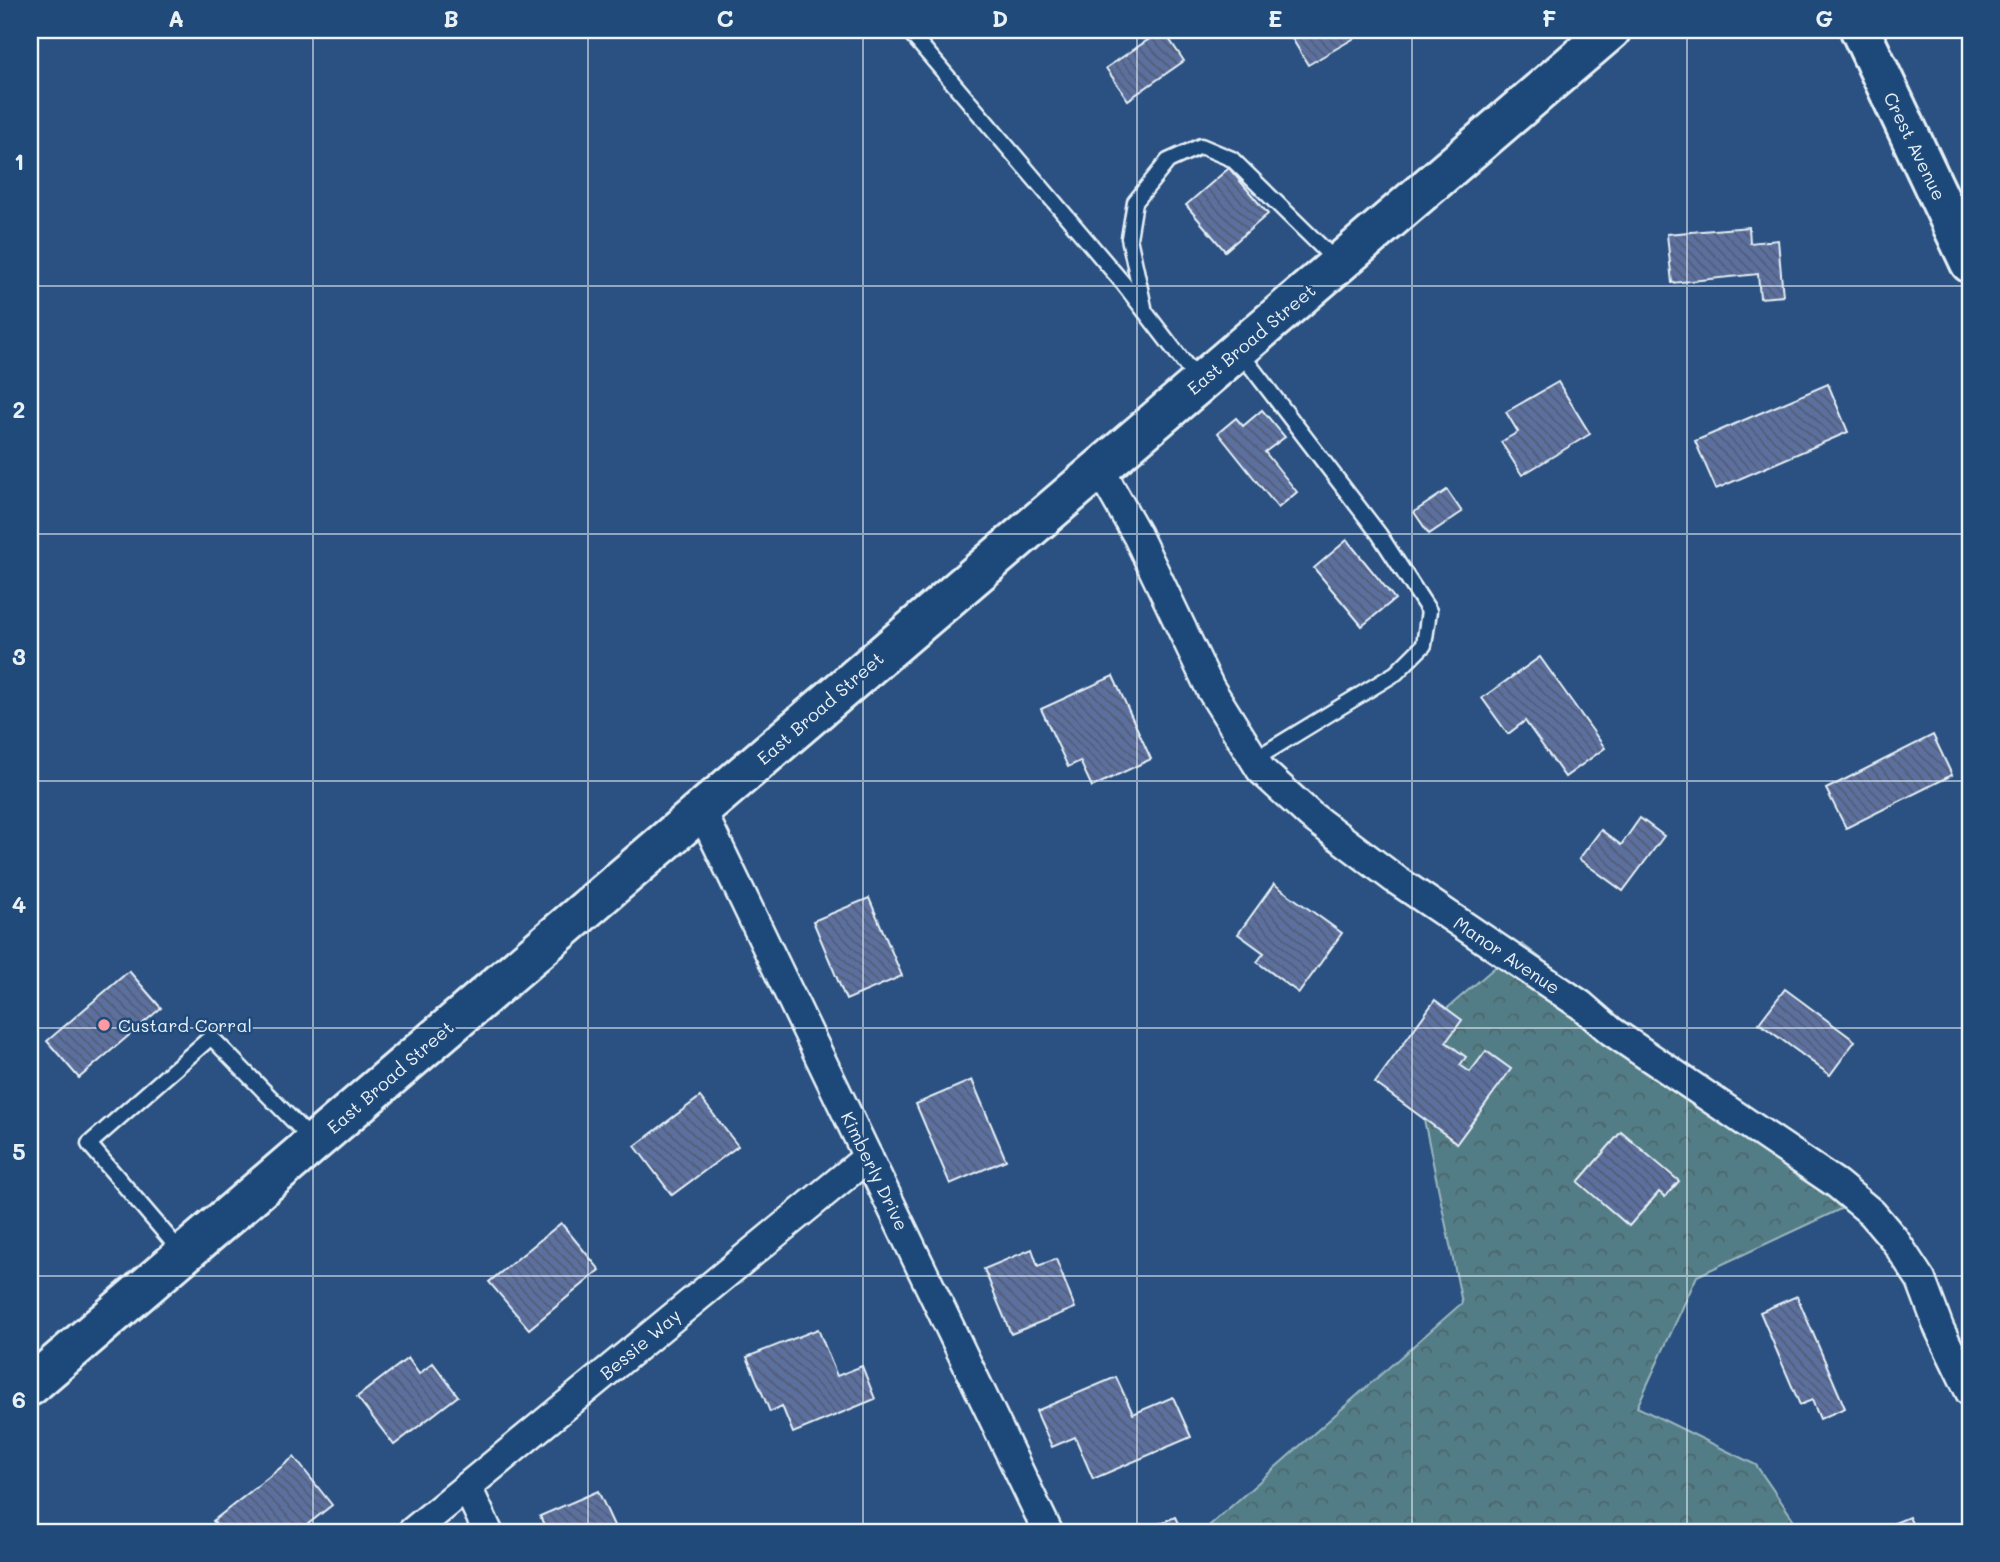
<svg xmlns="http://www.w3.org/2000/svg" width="2000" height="1562" font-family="Mali,sans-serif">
<defs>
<pattern id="forest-crowns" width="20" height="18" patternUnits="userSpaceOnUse" patternTransform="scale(1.75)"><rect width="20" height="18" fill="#527d86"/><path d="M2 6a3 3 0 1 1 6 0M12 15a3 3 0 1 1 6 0" fill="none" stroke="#4d656b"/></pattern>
<pattern id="building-back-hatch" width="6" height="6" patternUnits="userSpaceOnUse" patternTransform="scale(1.75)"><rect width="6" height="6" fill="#5c709f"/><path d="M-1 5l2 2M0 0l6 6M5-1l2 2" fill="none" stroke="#515c74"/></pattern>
</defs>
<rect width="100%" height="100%" fill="#2a5181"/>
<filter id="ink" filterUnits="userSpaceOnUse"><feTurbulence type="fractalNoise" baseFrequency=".0143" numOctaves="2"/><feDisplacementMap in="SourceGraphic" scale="14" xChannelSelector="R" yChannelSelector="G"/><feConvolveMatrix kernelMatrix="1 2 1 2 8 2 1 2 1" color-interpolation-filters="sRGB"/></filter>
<g filter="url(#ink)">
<path fill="url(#forest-crowns)" stroke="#9db7bf" stroke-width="2" d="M 1522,944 L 1860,1200 L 1697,1276 L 1637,1407 L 1756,1465 L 1802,1532 L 1202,1532 L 1462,1303 L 1408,1042 Z"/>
<g fill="url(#building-back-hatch)" stroke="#e8f1f8" stroke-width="2">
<path d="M 1163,30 L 1184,61 L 1128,100 L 1106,68 Z"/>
<path d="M 1287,30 L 1354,30 L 1358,36 L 1308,65 Z"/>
<path d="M 1229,168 L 1268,214 L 1225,251 L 1186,205 Z"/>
<path d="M 1749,227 L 1750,243 L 1778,240 L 1783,296 L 1760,298 L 1758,274 L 1672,283 L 1667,234 Z"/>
<path d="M 1558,382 L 1590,434 L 1522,475 L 1501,442 L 1518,432 L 1506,412 Z"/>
<path d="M 1828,384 L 1848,432 L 1716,489 L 1695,441 Z"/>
<path d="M 1262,410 L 1285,437 L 1265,452 L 1297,492 L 1278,508 L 1218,433 L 1236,418 L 1243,426 Z"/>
<path d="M 1447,490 L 1462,512 L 1429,534 L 1414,512 Z"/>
<path d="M 1347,540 L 1395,599 L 1362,626 L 1314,568 Z"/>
<path d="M 1540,657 L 1605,748 L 1565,777 L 1525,721 L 1508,734 L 1482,698 Z"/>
<path d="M 1113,676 L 1151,759 L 1092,787 L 1080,761 L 1068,767 L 1041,709 Z"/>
<path d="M 1933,735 L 1952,775 L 1846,828 L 1826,789 Z"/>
<path d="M 1640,818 L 1664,836 L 1623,891 L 1579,859 L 1601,830 L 1621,845 Z"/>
<path d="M 1274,884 L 1342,933 L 1299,993 L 1257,962 L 1264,953 L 1238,934 Z"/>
<path d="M 869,898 L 902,976 L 846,1000 L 813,921 Z"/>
<path d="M 129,971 L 161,1008 L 79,1078 L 47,1041 Z"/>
<path d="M 1785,989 L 1855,1041 L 1830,1075 L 1759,1023 Z"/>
<path d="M 1435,1000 L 1462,1020 L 1446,1042 L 1466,1057 L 1460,1065 L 1470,1072 L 1486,1051 L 1511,1069 L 1457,1143 L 1375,1083 Z"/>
<path d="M 972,1080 L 1006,1160 L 950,1184 L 916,1104 Z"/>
<path d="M 700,1097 L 738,1146 L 672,1195 L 635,1146 Z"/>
<path d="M 1621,1132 L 1679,1181 L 1665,1197 L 1659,1192 L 1629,1226 L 1578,1182 Z"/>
<path d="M 561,1223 L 600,1270 L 529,1329 L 489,1282 Z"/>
<path d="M 1032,1249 L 1038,1266 L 1056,1259 L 1075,1308 L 1011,1334 L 984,1269 Z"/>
<path d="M 1797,1296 L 1845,1408 L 1820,1419 L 1812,1400 L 1800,1405 L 1760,1312 Z"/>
<path d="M 818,1329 L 837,1376 L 862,1366 L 875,1399 L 793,1433 L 782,1406 L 770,1412 L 747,1357 Z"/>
<path d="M 408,1358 L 419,1374 L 433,1363 L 458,1396 L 394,1445 L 357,1397 Z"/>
<path d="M 1116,1377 L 1133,1414 L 1173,1397 L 1191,1437 L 1093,1479 L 1075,1437 L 1052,1447 L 1036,1411 Z"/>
<path d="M 294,1457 L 332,1505 L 298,1532 L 292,1527 L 285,1532 L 222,1532 L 213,1521 Z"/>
<path d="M 598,1491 L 617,1532 L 547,1532 L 540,1516 Z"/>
<path d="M 1175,1517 L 1182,1532 L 1139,1532 Z"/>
<path d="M 1909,1517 L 1916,1532 L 1873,1532 Z"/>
</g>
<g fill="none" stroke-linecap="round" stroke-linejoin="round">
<defs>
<g id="lane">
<path d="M 908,30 L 1123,283 L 1199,382"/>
<path d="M 1144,307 L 1129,238 L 1135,202 L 1168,161 L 1201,146 L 1232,159 L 1338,263"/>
<path d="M 1239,351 L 1379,534 L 1429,611 L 1424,645 L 1396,673 L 1255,759"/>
<path d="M 182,1253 L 89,1144 L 211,1037 L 314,1142"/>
</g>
<g id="street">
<path d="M 1099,468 L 1137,535 L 1210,688 L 1261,770 L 1310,815 L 1395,879 L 1581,1005 L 1611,1031 L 1837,1184 L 1872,1213 L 1894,1239 L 1921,1280 L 1939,1328 L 1970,1392"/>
<path d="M 701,810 L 1048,1532"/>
<path d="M 467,1487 L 488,1532"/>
<path d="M 412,1532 L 868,1157"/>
</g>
<path id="secondary" d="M 1860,30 L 1970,263"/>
<path id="primary" d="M 30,1386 L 1611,30"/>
</defs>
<use href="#lane" stroke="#e8f1f8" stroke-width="19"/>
<use href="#street" stroke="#e8f1f8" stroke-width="33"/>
<use href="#secondary" stroke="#e8f1f8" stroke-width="44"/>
<use href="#primary" stroke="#e8f1f8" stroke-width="44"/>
<use href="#lane" stroke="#1f4a7a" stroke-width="14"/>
<use href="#street" stroke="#1f4a7a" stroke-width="28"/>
<use href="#secondary" stroke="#1f4a7a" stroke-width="38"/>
<use href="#primary" stroke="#1f4a7a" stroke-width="38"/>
</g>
</g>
<path fill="none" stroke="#e8f1f8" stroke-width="2" stroke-opacity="0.55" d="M 313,30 L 313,1532M 588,30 L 588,1532M 863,30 L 863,1532M 1137,30 L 1137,1532M 1412,30 L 1412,1532M 1687,30 L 1687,1532M 30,286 L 1970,286M 30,534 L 1970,534M 30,781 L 1970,781M 30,1028 L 1970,1028M 30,1276 L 1970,1276"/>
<circle fill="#ff9aa2" stroke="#1f4a7a" stroke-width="2.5" cx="104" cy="1025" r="7"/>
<g text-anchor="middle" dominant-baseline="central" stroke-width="5" stroke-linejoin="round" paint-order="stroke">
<g font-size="18" fill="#e8f1f8" stroke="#1f4a7a">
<text transform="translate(1915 146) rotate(64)">Crest Avenue</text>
<text transform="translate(1251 339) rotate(-40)">East Broad Street</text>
<text transform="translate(820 708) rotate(-41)">East Broad Street</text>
<text transform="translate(1507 955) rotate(34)">Manor Avenue</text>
<text transform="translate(390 1077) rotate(-41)">East Broad Street</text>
<text transform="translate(875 1171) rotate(64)">Kimberly Drive</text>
<text transform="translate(640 1344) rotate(-40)">Bessie Way</text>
</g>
<g font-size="18" fill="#e8f1f8" stroke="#1f4a7a" text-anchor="start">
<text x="118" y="1025">Custard Corral</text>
</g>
</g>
<rect width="2000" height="1562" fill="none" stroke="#1f4a7a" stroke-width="77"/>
<rect x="38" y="38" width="1924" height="1486" fill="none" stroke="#e8f1f8" stroke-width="2.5"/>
<g font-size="23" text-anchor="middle" font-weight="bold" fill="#e8f1f8">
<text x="176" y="27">A</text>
<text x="451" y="27">B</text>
<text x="725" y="27">C</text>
<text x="1000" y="27">D</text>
<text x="1275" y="27">E</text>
<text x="1549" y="27">F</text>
<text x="1824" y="27">G</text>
<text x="19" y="170">1</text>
<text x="19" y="418">2</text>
<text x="19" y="665">3</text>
<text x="19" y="913">4</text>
<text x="19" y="1160">5</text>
<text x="19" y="1408">6</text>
</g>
</svg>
